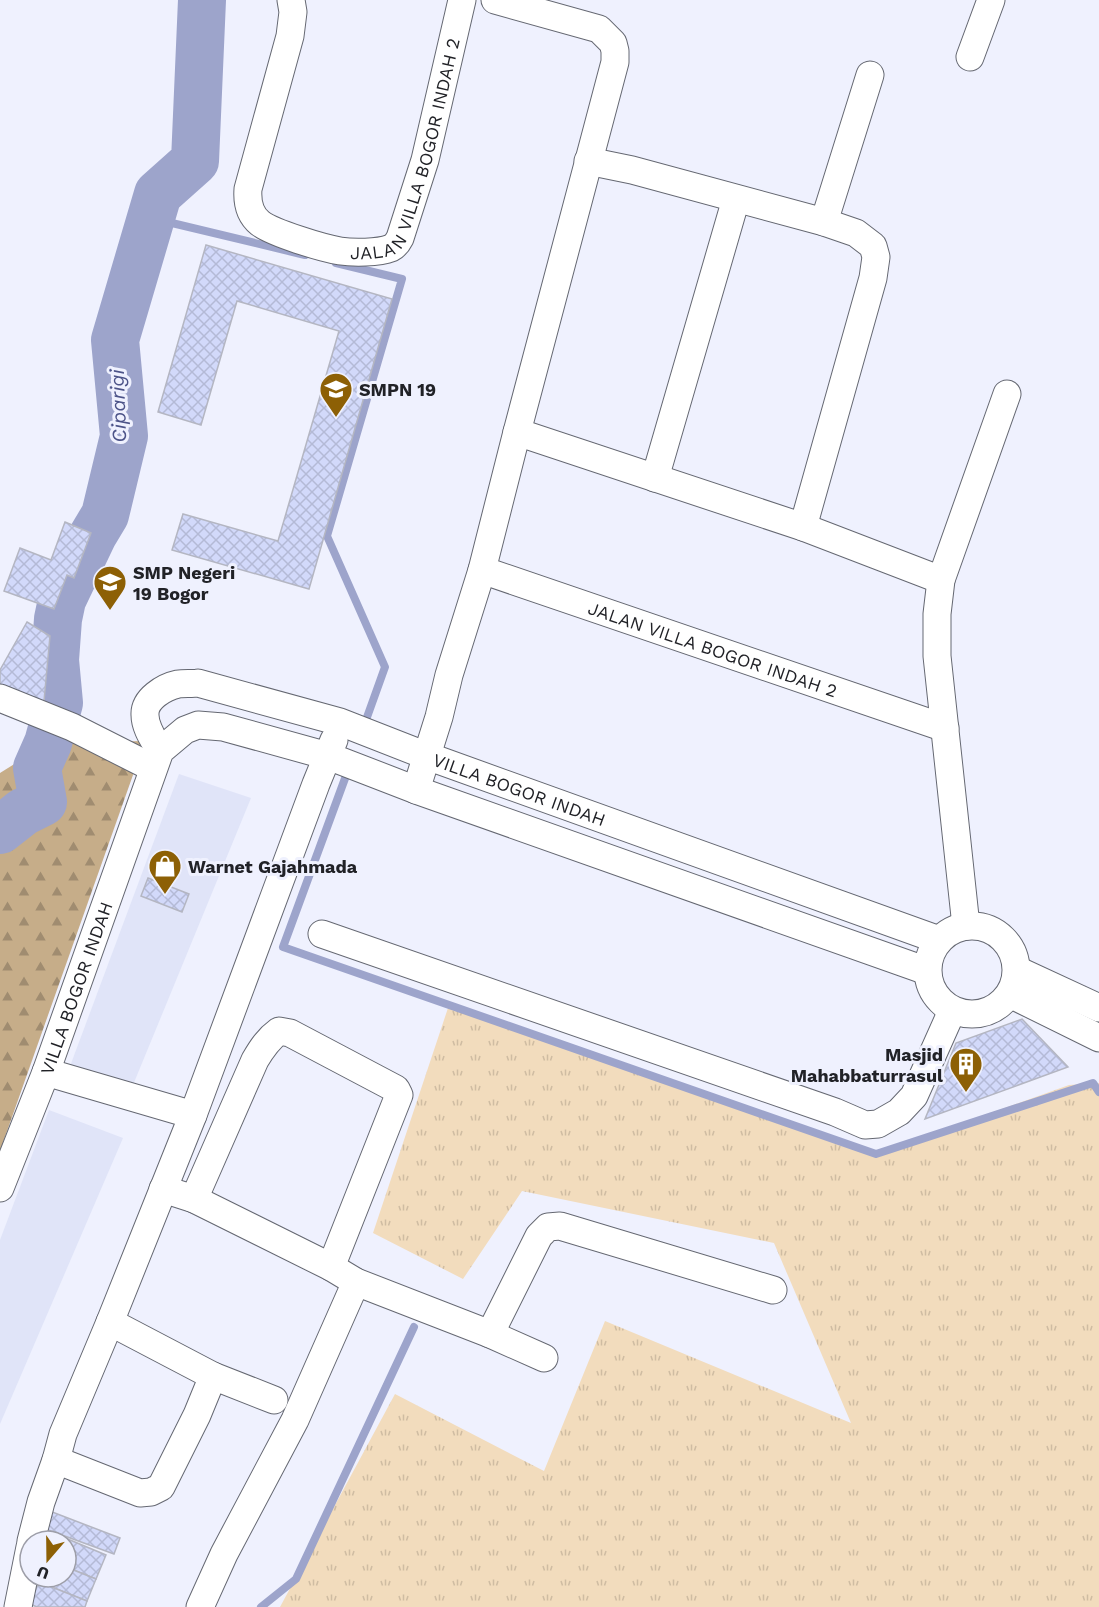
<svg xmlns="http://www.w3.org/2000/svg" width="1099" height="1607" font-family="'Work Sans',sans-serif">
<defs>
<pattern id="grass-tufts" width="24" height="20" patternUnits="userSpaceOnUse" patternTransform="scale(1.5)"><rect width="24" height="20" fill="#f2dcbd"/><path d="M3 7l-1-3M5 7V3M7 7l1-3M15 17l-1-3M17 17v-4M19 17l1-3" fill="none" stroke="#cfbca2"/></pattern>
<pattern id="forest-firs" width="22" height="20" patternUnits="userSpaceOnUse" patternTransform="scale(1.5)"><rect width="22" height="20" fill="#c6ad89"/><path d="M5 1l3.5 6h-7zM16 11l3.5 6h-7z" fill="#a08c70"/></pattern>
<pattern id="building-cross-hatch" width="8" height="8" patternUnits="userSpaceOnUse" patternTransform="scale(1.5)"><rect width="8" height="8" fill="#d2d9fa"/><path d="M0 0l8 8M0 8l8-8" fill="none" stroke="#b4bad6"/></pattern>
</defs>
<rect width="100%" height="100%" fill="#eff1fe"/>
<g fill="#e0e4f8">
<path d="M 179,774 L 251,798 L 133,1085 L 69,1069 Z"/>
<path d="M 49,1110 L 123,1138 L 0,1424 L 0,1240 Z"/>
</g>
<path fill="url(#grass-tufts)" d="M 448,1008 L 876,1154 L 1069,1085 L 1099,1083 L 1099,1607 L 280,1607 L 395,1394 L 544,1471 L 605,1321 L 851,1423 L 774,1243 L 522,1191 L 463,1279 L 373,1233 Z"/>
<path fill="url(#forest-firs)" d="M 145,741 L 0,1151 L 0,773 L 48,743 Z"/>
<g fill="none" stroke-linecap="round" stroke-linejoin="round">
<g stroke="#9da4cb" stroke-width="8">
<path d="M 151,218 L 305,255"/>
<path d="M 336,263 L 402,279 L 327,536 L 385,667 L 366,720"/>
<path d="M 347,773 L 283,947 L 876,1154 L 1093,1083 L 1099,1092"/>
<path d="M 261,1607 L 296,1579 L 414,1327"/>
</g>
<path stroke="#9da4cb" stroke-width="48" d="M 0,830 L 23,812 L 43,802 L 37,768 L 48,743 L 59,703 L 55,660 L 58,619 L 62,600 L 93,535 L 105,515 L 124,436 L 115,340 L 158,194 L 195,161 L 202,0"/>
</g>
<g fill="url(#building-cross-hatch)" stroke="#b4b6c2" stroke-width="1.5">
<path d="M 206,245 L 392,299 L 309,589 L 172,550 L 183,514 L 278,541 L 339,331 L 237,301 L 201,425 L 158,412 Z"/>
<path d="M 65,522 L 91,533 L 74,578 L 67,575 L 54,609 L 4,591 L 20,548 L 51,560 Z"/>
<path d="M 27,622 L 50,636 L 43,712 L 0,687 L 0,670 Z"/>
<path d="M 148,878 L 189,894 L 182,912 L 141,896 Z"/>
<path d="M 1022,1019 L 1068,1067 L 925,1119 L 956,1043 Z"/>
<path d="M 47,1510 L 120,1538 L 114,1554 L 40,1527 Z"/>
<path d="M 58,1535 L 106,1555 L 96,1579 L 66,1567 L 66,1541 L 55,1541 Z"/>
<path d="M 66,1567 L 96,1579 L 87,1601 L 39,1582 L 41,1577 L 66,1577 Z"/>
<path d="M 39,1582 L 87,1601 L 85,1607 L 37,1607 L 30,1604 Z"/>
</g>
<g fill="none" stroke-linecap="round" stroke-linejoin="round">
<defs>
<g id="minor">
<path id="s1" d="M 291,0 L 293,12 L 290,36 L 248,189 C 247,202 249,214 260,223 C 273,233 322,248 340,251 C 353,253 378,253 391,248 C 395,246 398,242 400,238 L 425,160 L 462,0"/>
<path d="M 970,57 L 991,0"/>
<path d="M 588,161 L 632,170 L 824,222 L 856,233 L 873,246 L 876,257 L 873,278 L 803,527"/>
<path d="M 824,222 L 870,75"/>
<path d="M 517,432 L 803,527 L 941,580"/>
<path d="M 655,478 L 736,199"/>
<path id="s2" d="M 482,570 L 945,728"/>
<path d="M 0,698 L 72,727 L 153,768"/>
<path id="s3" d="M 160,751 C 154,740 145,728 145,715 C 144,699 164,687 178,684 C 184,683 192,684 198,683 L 340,722 L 427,756 L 939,940"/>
<path d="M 416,790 L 439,717 L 449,675 L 482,570 L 517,432 L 615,62 L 615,51 L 613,43 L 599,29 L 495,0"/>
<circle cx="972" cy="970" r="44"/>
<path d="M 966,926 L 937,656 L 937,614 L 941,580 L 1007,394"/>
<path d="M 322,934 L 835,1112 L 865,1125 L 878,1124 L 899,1112 L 914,1096 L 952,1011"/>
<path d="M 1017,970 L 1099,1008"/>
<path d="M 1010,994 L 1099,1038"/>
<path d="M 46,1072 L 193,1115"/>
<path id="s4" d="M 0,1188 L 46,1072 L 160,751 L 185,730 L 198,725 L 223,727 L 328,756 L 416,790 L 927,971"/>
<path d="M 163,1189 L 194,1199 L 331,1267 L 356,1282 L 490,1334 L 539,1236 L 548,1227 L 560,1226 L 773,1290"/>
<path d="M 194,1199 L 255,1060 C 262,1048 268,1039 279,1031 L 290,1033 L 396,1089 L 399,1095 L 331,1267"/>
<path d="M 490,1334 L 544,1358"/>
<path d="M 213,1376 L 274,1400"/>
<path d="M 56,1460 L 140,1493 L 151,1492 L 161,1487 L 197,1415 L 213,1376 L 110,1322"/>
<path d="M 31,1541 L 41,1502 L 56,1460 L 63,1434 L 110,1322 L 193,1115 L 316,784 L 334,740"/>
<path d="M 18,1607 L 30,1547"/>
<path d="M 200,1607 L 224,1554 L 295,1420 L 356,1282"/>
</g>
</defs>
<use href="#minor" stroke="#656872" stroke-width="29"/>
<use href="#minor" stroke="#fff" stroke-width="27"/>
</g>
<defs>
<symbol id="school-pin" viewBox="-11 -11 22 30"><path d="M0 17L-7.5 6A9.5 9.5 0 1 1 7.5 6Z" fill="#8d6005" stroke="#eff1fe"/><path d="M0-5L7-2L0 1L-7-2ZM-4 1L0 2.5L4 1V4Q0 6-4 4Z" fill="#fff"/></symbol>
<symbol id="shop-pin" viewBox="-11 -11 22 30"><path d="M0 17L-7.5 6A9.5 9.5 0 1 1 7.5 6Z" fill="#8d6005" stroke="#eff1fe"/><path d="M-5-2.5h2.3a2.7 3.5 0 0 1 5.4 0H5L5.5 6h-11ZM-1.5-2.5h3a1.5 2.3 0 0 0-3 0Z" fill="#fff"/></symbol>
<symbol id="building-pin" viewBox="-11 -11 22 30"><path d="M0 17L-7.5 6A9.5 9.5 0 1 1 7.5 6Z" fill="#8d6005" stroke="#eff1fe"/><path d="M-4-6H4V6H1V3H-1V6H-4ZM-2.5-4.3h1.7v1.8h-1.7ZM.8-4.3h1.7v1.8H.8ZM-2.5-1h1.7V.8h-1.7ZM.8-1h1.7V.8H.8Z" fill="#fff"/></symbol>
</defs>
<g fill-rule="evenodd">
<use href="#school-pin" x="317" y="370" width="38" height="52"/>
<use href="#school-pin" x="91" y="563" width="38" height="52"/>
<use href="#shop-pin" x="146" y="847" width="38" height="52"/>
<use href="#building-pin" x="947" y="1045" width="38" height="52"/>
</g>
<g text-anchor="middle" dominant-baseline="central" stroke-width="6" stroke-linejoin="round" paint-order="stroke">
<g font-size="18" fill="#212227" stroke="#eff1fe">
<text stroke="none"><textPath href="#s1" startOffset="459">JALAN VILLA BOGOR INDAH 2</textPath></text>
<text stroke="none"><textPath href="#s2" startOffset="244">JALAN VILLA BOGOR INDAH 2</textPath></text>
<text stroke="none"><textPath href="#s3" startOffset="447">VILLA BOGOR INDAH</textPath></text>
<text stroke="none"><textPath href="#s4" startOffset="214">VILLA BOGOR INDAH</textPath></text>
</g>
<g font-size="18" font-weight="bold" fill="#212227" stroke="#eff1fe" text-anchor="start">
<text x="359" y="389">SMPN 19</text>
<text x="133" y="572">SMP Negeri<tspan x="133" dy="21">19 Bogor</tspan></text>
<text x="188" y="866">Warnet Gajahmada</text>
<text x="943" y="1054" text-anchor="end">Masjid<tspan x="943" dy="21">Mahabbaturrasul</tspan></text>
</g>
<g font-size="20" font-style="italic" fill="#4c5388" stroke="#eff1fe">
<text transform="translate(118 406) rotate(-92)">Ciparigi</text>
</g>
</g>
<g transform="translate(48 1559) rotate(200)"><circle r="28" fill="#eff1fe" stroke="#9d9ea8" stroke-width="1.5"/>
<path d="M0-4.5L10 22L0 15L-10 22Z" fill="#8d6005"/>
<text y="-9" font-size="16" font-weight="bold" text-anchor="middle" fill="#212227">U</text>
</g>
</svg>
